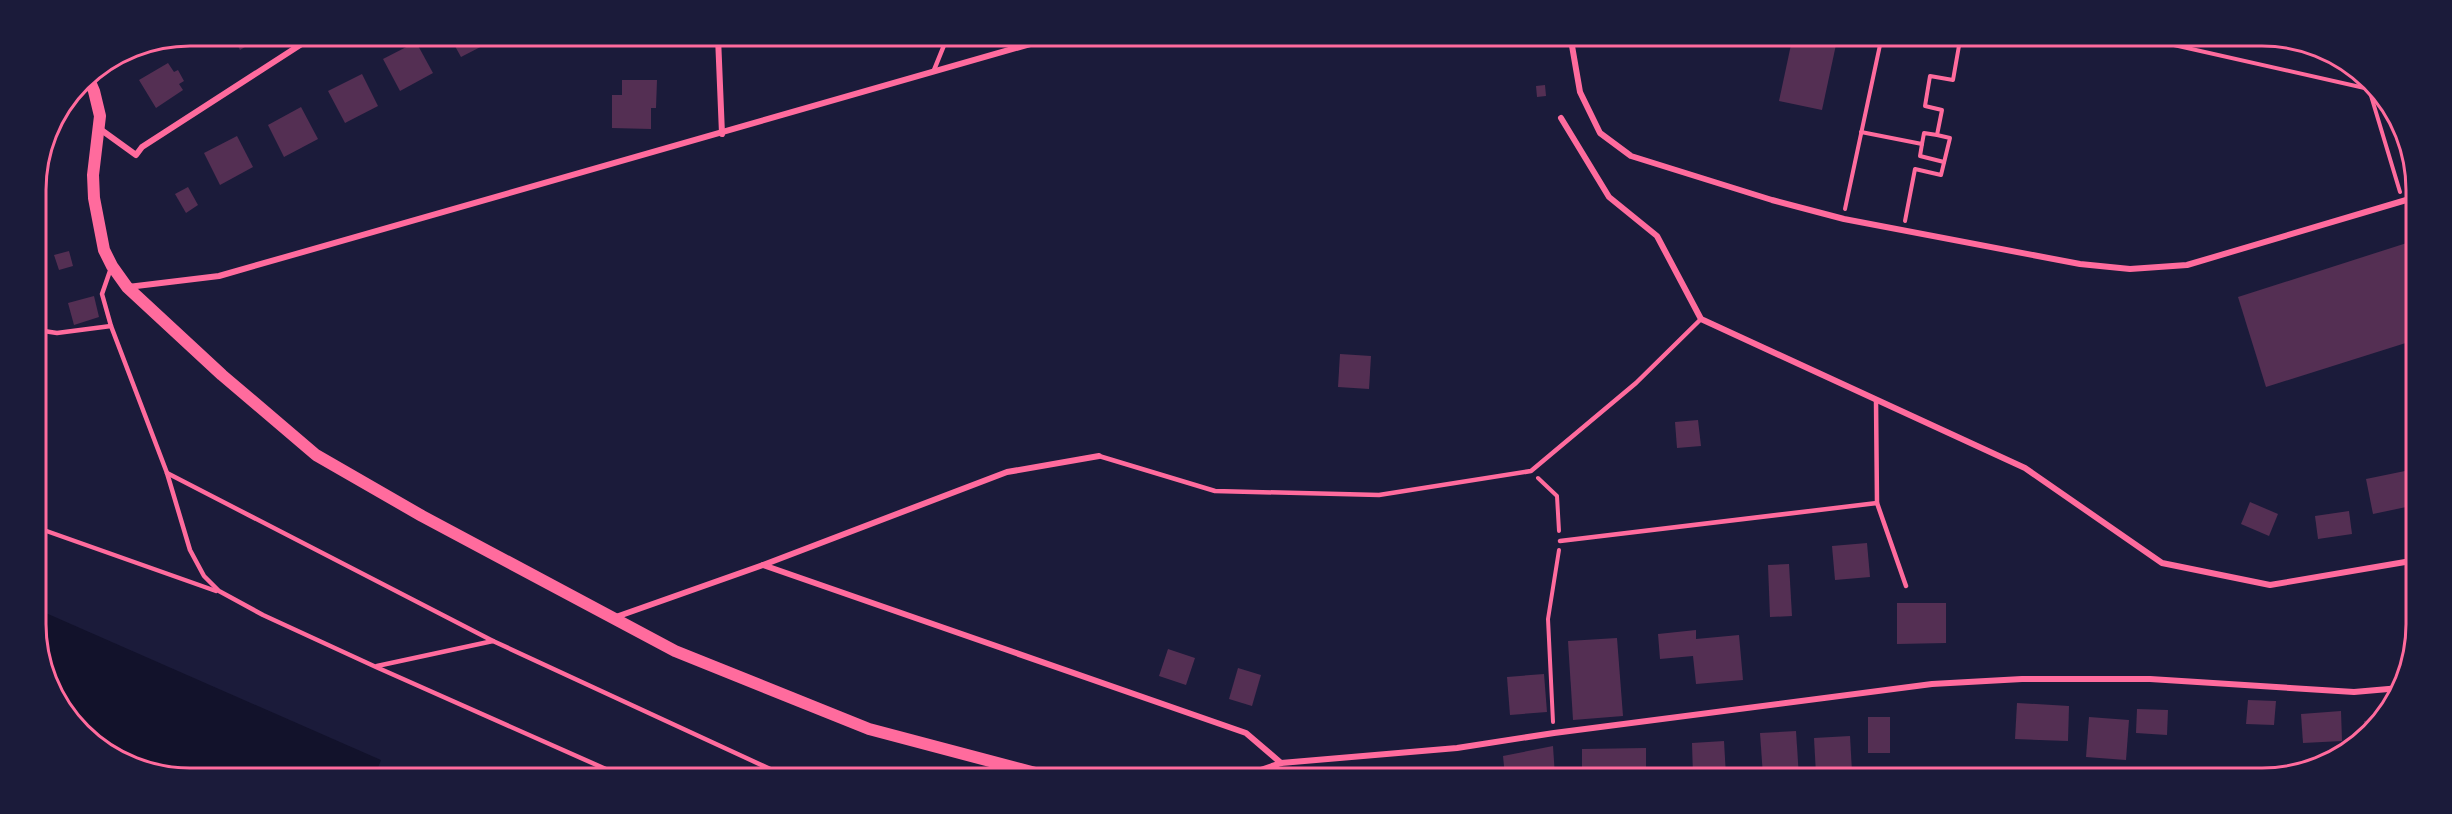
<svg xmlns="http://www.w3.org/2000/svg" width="2452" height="814" font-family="Arial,sans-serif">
<rect width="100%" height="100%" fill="#1b1b3a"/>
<path fill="#12122b" d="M 39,610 L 381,760 L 376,773 L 150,773 L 75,726 L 39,653 Z"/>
<g fill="#542f53">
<path d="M 233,36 L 263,36 L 240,50 Z"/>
<path d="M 450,37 L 492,37 L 494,40 L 461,57 Z"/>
<path d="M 878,38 L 914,38 L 914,42 Z"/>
<path d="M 1792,40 L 1837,40 L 1822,110 L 1779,101 Z"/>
<path d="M 416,42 L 433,73 L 400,91 L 383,59 Z"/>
<path d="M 168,63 L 174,72 L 178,70 L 184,81 L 179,84 L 183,90 L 156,108 L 139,80 Z"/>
<path d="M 362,74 L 378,106 L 345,123 L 328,91 Z"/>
<path d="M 622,80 L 657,80 L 656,108 L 651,108 L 651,129 L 612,128 L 612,95 L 622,95 Z"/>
<path d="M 1545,85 L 1546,96 L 1537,97 L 1536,86 Z"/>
<path d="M 301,107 L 318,139 L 284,157 L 268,125 Z"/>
<path d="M 237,136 L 253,167 L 220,185 L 204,153 Z"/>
<path d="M 188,187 L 198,205 L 186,213 L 175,194 Z"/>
<path d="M 2413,241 L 2412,341 L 2266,387 L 2238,297 Z"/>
<path d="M 69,251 L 73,266 L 59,270 L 54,255 Z"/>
<path d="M 94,296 L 99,317 L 74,325 L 68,303 Z"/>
<path d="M 1340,354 L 1371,356 L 1369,389 L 1338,387 Z"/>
<path d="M 1698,420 L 1701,446 L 1677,448 L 1675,422 Z"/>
<path d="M 2405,471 L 2411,506 L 2373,514 L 2366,479 Z"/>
<path d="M 2250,502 L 2278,514 L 2269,536 L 2241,524 Z"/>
<path d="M 2349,511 L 2352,534 L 2318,539 L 2315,516 Z"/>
<path d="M 1867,543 L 1870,577 L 1835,580 L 1832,546 Z"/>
<path d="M 1789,564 L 1792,616 L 1770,617 L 1768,565 Z"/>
<path d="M 1897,603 L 1946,603 L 1946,643 L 1897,644 Z"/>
<path d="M 1696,630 L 1696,639 L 1739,635 L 1743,680 L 1696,684 L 1693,656 L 1660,659 L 1658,634 Z"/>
<path d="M 1617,638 L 1623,716 L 1573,720 L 1568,641 Z"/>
<path d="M 1168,649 L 1195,658 L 1186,685 L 1159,676 Z"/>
<path d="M 1238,668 L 1261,675 L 1252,706 L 1229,699 Z"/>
<path d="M 1544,674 L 1547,712 L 1510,715 L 1507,677 Z"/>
<path d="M 2248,700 L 2276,701 L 2274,725 L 2246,724 Z"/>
<path d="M 2017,703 L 2069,706 L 2068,741 L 2015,739 Z"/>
<path d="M 2137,709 L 2168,710 L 2167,735 L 2136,733 Z"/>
<path d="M 2341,711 L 2342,741 L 2303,743 L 2301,714 Z"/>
<rect x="1868" y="717" width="22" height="36"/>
<path d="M 2089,717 L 2129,720 L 2126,760 L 2086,757 Z"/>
<path d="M 2382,718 L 2366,735 L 2364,721 Z"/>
<path d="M 1796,731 L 1799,777 L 1763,776 L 1760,733 Z"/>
<path d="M 1850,736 L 1852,772 L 1816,774 L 1814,738 Z"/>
<path d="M 1724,741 L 1726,776 L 1693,776 L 1692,743 Z"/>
<path d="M 1553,746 L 1555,776 L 1505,776 L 1503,756 Z"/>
<path d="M 1646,748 L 1646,776 L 1582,776 L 1582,749 Z"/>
</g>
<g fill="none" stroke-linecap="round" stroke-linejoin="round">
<g stroke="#ff6b9d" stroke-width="4">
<path d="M 2156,41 L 2369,89 L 2400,192"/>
<path d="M 1861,132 L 1922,144 L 1924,133 L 1937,135"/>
<path d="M 1922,144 L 1920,156 L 1944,162"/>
<path d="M 1845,209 L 1880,45 L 1879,40"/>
<path d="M 1905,221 L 1915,169 L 1941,175 L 1950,138 L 1937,135 L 1942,110 L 1925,106 L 1930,76 L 1953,80 L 1960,40"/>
<path d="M 1538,478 L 1557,496 L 1559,531"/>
<path d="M 1553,722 L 1548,619 L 1559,550"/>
</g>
<g stroke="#ff6b9d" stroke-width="4.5">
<path d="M 934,70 L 947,38"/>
<path d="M 111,268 L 102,294 L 111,326 L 167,473 L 190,550 L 204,576 L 219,591 L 263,615 L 376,667 L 617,774"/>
<path d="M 37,330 L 57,333 L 111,326"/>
<path d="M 1099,456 L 1215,491 L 1379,495 L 1531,471 L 1636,383 L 1701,319"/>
<path d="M 167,473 L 493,641"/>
<path d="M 1877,503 L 1906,586"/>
<path d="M 38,528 L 216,591"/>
<path d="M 1560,541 L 1877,503 L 1876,400"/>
<path d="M 377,666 L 493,641 L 781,774"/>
</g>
<g stroke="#ff6b9d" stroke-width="6">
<path d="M 718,37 L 722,134"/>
<path d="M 1571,40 L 1580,92 L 1600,133 L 1631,156 L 1772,200 L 1844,219 L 2080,264 L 2130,269 L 2187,265 L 2413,198"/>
<path d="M 1561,118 L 1609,197 L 1657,236 L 1701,319 L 2025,468 L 2162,563 L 2270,585 L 2411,561"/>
<path d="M 100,129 L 136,155 L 142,147 L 314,36"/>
<path d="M 128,287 L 219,276 L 1051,38"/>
<path d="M 763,565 L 1246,733 L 1281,763"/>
<path d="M 613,618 L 763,565 L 1007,472 L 1099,456"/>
<path d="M 1246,775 L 1281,763 L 1457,748 L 1554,733 L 1932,684 L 2022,679 L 2150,679 L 2354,692 L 2400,688"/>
</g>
<path stroke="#ff6b9d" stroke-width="12" d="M 88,77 L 94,91 L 100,116 L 93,175 L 94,198 L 104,250 L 112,266 L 127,287 L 222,375 L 316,455 L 422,516 L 675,651 L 869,729 L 1043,775"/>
</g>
<path d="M0 0H2452V814H0ZM190 46H2262A144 144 0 0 1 2406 190V624A144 144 0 0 1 2262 768H190A144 144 0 0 1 46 624V190A144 144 0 0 1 190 46Z" fill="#1b1b3a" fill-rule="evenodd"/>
<path fill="none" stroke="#ff6b9d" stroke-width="3" d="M190 46H2262A144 144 0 0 1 2406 190V624A144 144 0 0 1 2262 768H190A144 144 0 0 1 46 624V190A144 144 0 0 1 190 46Z"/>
</svg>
